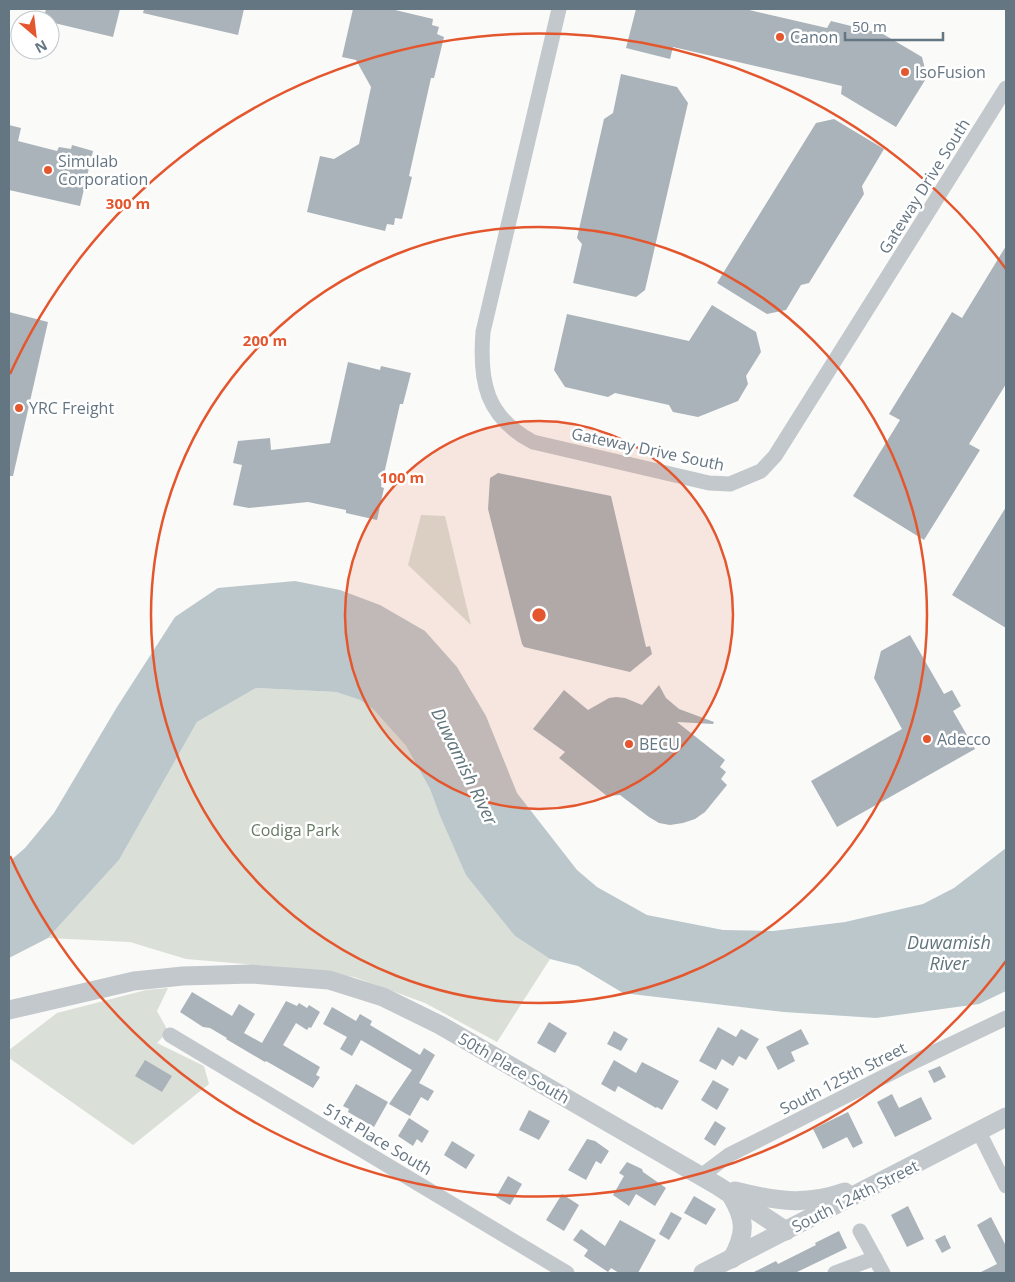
<svg xmlns="http://www.w3.org/2000/svg" width="1015" height="1282" font-family="'Open Sans',sans-serif">
<rect width="100%" height="100%" fill="#fafaf8"/>
<g fill="#dadfd7">
<path d="M 421,515 L 445,516 L 471,625 L 408,565 Z"/>
<path d="M 256,688 L 336,692 L 360,700 L 373,709 L 406,746 L 430,789 L 438,811 L 515,936 L 550,959 L 497,1042 L 425,1003 L 354,977 L 280,967 L 186,959 L 130,942 L 48,938 L 119,860 L 197,722 Z"/>
<path d="M 168,988 L 157,1011 L 168,1031 L 157,1043 L 204,1066 L 209,1084 L 133,1145 L 9,1058 L 9,1050 L 57,1013 L 146,990 Z"/>
</g>
<path fill="#bbc7cb" d="M 295,581 L 340,590 L 380,605 L 425,631 L 457,667 L 486,716 L 517,793 L 577,870 L 597,887 L 647,915 L 723,930 L 773,931 L 845,922 L 923,904 L 954,888 L 1006,848 L 1006,991 L 979,1004 L 876,1018 L 784,1012 L 623,993 L 578,966 L 550,959 L 515,936 L 466,875 L 438,811 L 430,789 L 406,746 L 373,709 L 360,700 L 336,692 L 256,688 L 197,722 L 119,860 L 48,938 L 9,958 L 9,862 L 25,848 L 54,813 L 117,707 L 175,617 L 218,588 Z"/>
<g fill="#aab3b9">
<path d="M 46,9 L 120,9 L 113,37 L 50,22 L 50,20 L 43,20 Z"/>
<path d="M 144,9 L 244,9 L 238,35 L 143,13 Z"/>
<path d="M 353,9 L 391,9 L 433,19 L 432,25 L 439,27 L 437,34 L 444,37 L 434,78 L 431,78 L 409,176 L 412,177 L 402,219 L 395,218 L 394,225 L 387,224 L 385,231 L 307,212 L 320,156 L 334,159 L 359,144 L 371,87 L 356,60 L 342,57 Z"/>
<path d="M 636,9 L 745,9 L 827,28 L 831,21 L 883,34 L 922,57 L 927,77 L 896,127 L 841,94 L 842,86 L 673,47 L 670,59 L 626,48 Z"/>
<path d="M 621,74 L 677,87 L 688,103 L 645,290 L 636,297 L 573,283 L 582,244 L 577,238 L 604,119 L 613,113 Z"/>
<path d="M 834,119 L 884,149 L 862,186 L 864,194 L 809,283 L 801,285 L 786,310 L 767,314 L 717,283 L 816,123 Z"/>
<path d="M 9,125 L 21,128 L 18,141 L 57,151 L 59,147 L 71,149 L 72,145 L 93,151 L 80,206 L 9,190 Z"/>
<path d="M 1006,246 L 1006,384 L 969,444 L 980,450 L 924,540 L 853,496 L 900,420 L 889,414 L 952,312 L 962,318 Z"/>
<path d="M 712,305 L 756,332 L 761,352 L 746,376 L 748,384 L 738,401 L 698,417 L 673,412 L 669,405 L 615,393 L 608,397 L 565,387 L 554,370 L 567,314 L 689,341 Z"/>
<path d="M 9,312 L 48,322 L 13,476 L 9,476 Z"/>
<path d="M 348,362 L 380,370 L 381,366 L 411,373 L 403,404 L 400,404 L 381,487 L 384,488 L 377,520 L 346,513 L 346,510 L 308,502 L 249,508 L 233,505 L 242,465 L 233,463 L 238,441 L 270,438 L 271,450 L 330,443 Z"/>
<path d="M 498,473 L 611,496 L 646,647 L 650,646 L 652,654 L 630,672 L 524,647 L 522,644 L 488,509 L 490,478 Z"/>
<path d="M 1006,507 L 1006,628 L 952,595 Z"/>
<path d="M 910,635 L 944,694 L 952,690 L 961,706 L 953,711 L 975,749 L 837,827 L 811,781 L 902,729 L 874,678 L 881,651 Z"/>
<path d="M 659,685 L 666,698 L 679,709 L 714,722 L 713,724 L 677,722 L 725,760 L 720,767 L 726,772 L 721,779 L 727,785 L 705,812 L 695,819 L 683,823 L 670,825 L 659,823 L 649,817 L 620,795 L 607,796 L 559,758 L 565,752 L 533,729 L 564,690 L 588,710 L 609,698 L 616,697 L 625,698 L 642,705 Z"/>
<path d="M 192,992 L 232,1016 L 239,1004 L 255,1014 L 244,1033 L 262,1043 L 286,1001 L 297,1006 L 299,1003 L 307,1008 L 309,1005 L 320,1012 L 311,1028 L 309,1027 L 307,1030 L 296,1023 L 283,1045 L 320,1067 L 316,1075 L 320,1077 L 313,1088 L 266,1061 L 265,1062 L 226,1039 L 227,1038 L 210,1028 L 203,1027 L 180,1012 Z"/>
<path d="M 332,1007 L 356,1021 L 360,1014 L 372,1021 L 370,1025 L 420,1055 L 424,1048 L 435,1055 L 419,1083 L 434,1091 L 428,1101 L 421,1097 L 410,1116 L 389,1104 L 412,1070 L 361,1040 L 352,1056 L 340,1049 L 347,1037 L 323,1024 Z"/>
<path d="M 549,1022 L 567,1033 L 555,1053 L 537,1043 Z"/>
<path d="M 718,1027 L 736,1037 L 741,1029 L 759,1039 L 746,1060 L 739,1056 L 733,1066 L 722,1059 L 716,1070 L 699,1061 Z"/>
<path d="M 801,1029 L 809,1044 L 791,1052 L 795,1061 L 778,1070 L 766,1047 Z"/>
<path d="M 614,1031 L 628,1039 L 621,1051 L 607,1044 Z"/>
<path d="M 145,1060 L 172,1076 L 162,1092 L 135,1076 Z"/>
<path d="M 614,1060 L 636,1073 L 642,1062 L 679,1081 L 662,1110 L 657,1107 L 656,1108 L 618,1086 L 615,1092 L 601,1084 Z"/>
<path d="M 940,1066 L 946,1077 L 934,1083 L 928,1071 Z"/>
<path d="M 713,1080 L 729,1089 L 717,1110 L 701,1100 Z"/>
<path d="M 356,1084 L 388,1102 L 374,1127 L 348,1112 L 349,1109 L 343,1106 Z"/>
<path d="M 892,1094 L 899,1108 L 921,1097 L 932,1119 L 895,1137 L 877,1102 Z"/>
<path d="M 529,1110 L 550,1121 L 539,1140 L 519,1130 Z"/>
<path d="M 848,1112 L 863,1143 L 853,1148 L 847,1137 L 823,1149 L 813,1129 Z"/>
<path d="M 409,1118 L 429,1131 L 422,1143 L 417,1139 L 413,1146 L 398,1136 Z"/>
<path d="M 715,1121 L 726,1128 L 715,1146 L 704,1139 Z"/>
<path d="M 587,1139 L 595,1141 L 609,1151 L 601,1164 L 596,1161 L 586,1180 L 568,1170 Z"/>
<path d="M 452,1141 L 475,1155 L 466,1169 L 444,1155 Z"/>
<path d="M 627,1162 L 642,1169 L 643,1172 L 666,1188 L 655,1206 L 636,1194 L 629,1206 L 613,1195 L 624,1176 L 619,1173 Z"/>
<path d="M 508,1176 L 522,1184 L 510,1205 L 496,1197 Z"/>
<path d="M 562,1194 L 579,1205 L 564,1231 L 546,1220 Z"/>
<path d="M 694,1196 L 716,1209 L 706,1225 L 684,1213 Z"/>
<path d="M 908,1206 L 924,1239 L 907,1247 L 891,1215 Z"/>
<path d="M 671,1212 L 682,1218 L 669,1240 L 659,1234 Z"/>
<path d="M 991,1217 L 1006,1246 L 1006,1273 L 979,1273 L 997,1264 L 977,1225 Z"/>
<path d="M 620,1220 L 656,1240 L 638,1273 L 619,1273 L 611,1268 L 608,1272 L 584,1256 L 588,1250 L 573,1240 L 581,1229 L 605,1246 Z"/>
<path d="M 839,1231 L 847,1248 L 795,1273 L 752,1273 L 776,1261 L 778,1264 L 816,1245 L 815,1243 Z"/>
<path d="M 945,1235 L 951,1248 L 942,1253 L 935,1240 Z"/>
</g>
<g fill="none" stroke-linecap="round" stroke-linejoin="round">
<g stroke="#c3c8cc" stroke-width="15">
<path d="M 559,9 L 483,332 C 479,382 486,417 533,442 L 709,483 L 730,484 L 761,471 L 775,456 L 1006,88"/>
<path d="M 170,1035 L 567,1273"/>
<path d="M 979,1132 L 1006,1186"/>
<path d="M 701,1176 L 729,1155 L 901,1068 L 1006,1018"/>
<path d="M 860,1231 L 883,1273"/>
<path d="M 835,1273 L 875,1258"/>
</g>
<g stroke="#c3c8cc" stroke-width="19">
<path d="M 9,1010 L 134,981 L 183,976 L 252,974 L 329,980 L 383,997 L 440,1025 L 718,1186 L 786,1231"/>
<path d="M 735,1191 C 775,1201 805,1206 845,1192"/>
<path d="M 731,1195 C 746,1220 746,1233 732,1259"/>
<path d="M 703,1273 L 1006,1117"/>
</g>
</g>
<circle cx="539" cy="615" r="194" fill="#e4572e" fill-opacity=".12"/>
<g fill="none" stroke="#e4572e" stroke-width="2.5">
<circle cx="539" cy="615" r="194"/>
<circle cx="539" cy="615" r="388"/>
<path d="M1006 961A581 581 0 0 1 10 856M10 374A581 581 0 0 1 1006 269"/>
</g>
<g fill="#e4572e" stroke="#fff" stroke-width="2">
<circle cx="780" cy="37" r="5"/>
<circle cx="905" cy="72" r="5"/>
<circle cx="48" cy="170" r="5"/>
<circle cx="19" cy="408" r="5"/>
<circle cx="927" cy="739" r="5"/>
<circle cx="629" cy="744" r="5"/>
</g>
<g text-anchor="middle" dominant-baseline="central" stroke-width="5" stroke-linejoin="round" paint-order="stroke">
<g font-size="16" fill="#657683" stroke="#fff" text-anchor="start">
<text x="790" y="37">Canon</text>
<text x="915" y="72">IsoFusion</text>
<text x="58" y="161">Simulab<tspan x="58" dy="18">Corporation</tspan></text>
<text x="29" y="408">YRC Freight</text>
<text x="937" y="739">Adecco</text>
<text x="639" y="744">BECU</text>
</g>
<g font-size="16" fill="#657683" stroke="#fff">
<text transform="translate(924 186) rotate(-58)">Gateway Drive South</text>
<text transform="translate(648 449) rotate(12)">Gateway Drive South</text>
<text transform="translate(514 1068) rotate(30)">50th Place South</text>
<text transform="translate(843 1078) rotate(-27)">South 125th Street</text>
<text transform="translate(378 1139) rotate(31)">51st Place South</text>
<text transform="translate(855 1196) rotate(-27)">South 124th Street</text>
</g>
<g font-size="16" fill="#687a64" stroke="#fff">
<text x="295" y="830">Codiga Park</text>
</g>
<g font-size="18" font-style="italic" fill="#60757c" stroke="#fff">
<text transform="translate(465 766) rotate(64)">Duwamish River</text>
<text x="949" y="942">Duwamish<tspan x="949" dy="21">River</tspan></text>
</g>
</g>
<circle cx="539" cy="615" r="8" fill="#e4572e" stroke="#fff" stroke-width="2.5"/>
<g font-size="15" text-anchor="middle" font-weight="bold" fill="#e4572e" stroke="#fff" stroke-width="5" stroke-linejoin="round" paint-order="stroke">
<text x="128" y="209">300 m</text>
<text x="265" y="346">200 m</text>
<text x="402" y="483">100 m</text>
</g>
<rect width="1015" height="1282" fill="none" stroke="#657683" stroke-width="20"/>
<g transform="translate(35 35) rotate(152)"><circle r="24" fill="#ffffff" stroke="#c1c8cd"/>
<path d="M0-4L9 19L0 12L-9 19Z" fill="#e4572e"/>
<text y="-8" font-size="14" font-weight="bold" text-anchor="middle" fill="#657683">N</text>
</g>
<path d="M845 32v8h98v-8" fill="none" stroke="#657683" stroke-width="2.5"/>
<text x="852" y="32" font-size="15" fill="#657683" stroke="#ffffff" stroke-width="4" paint-order="stroke">50 m</text>
</svg>
